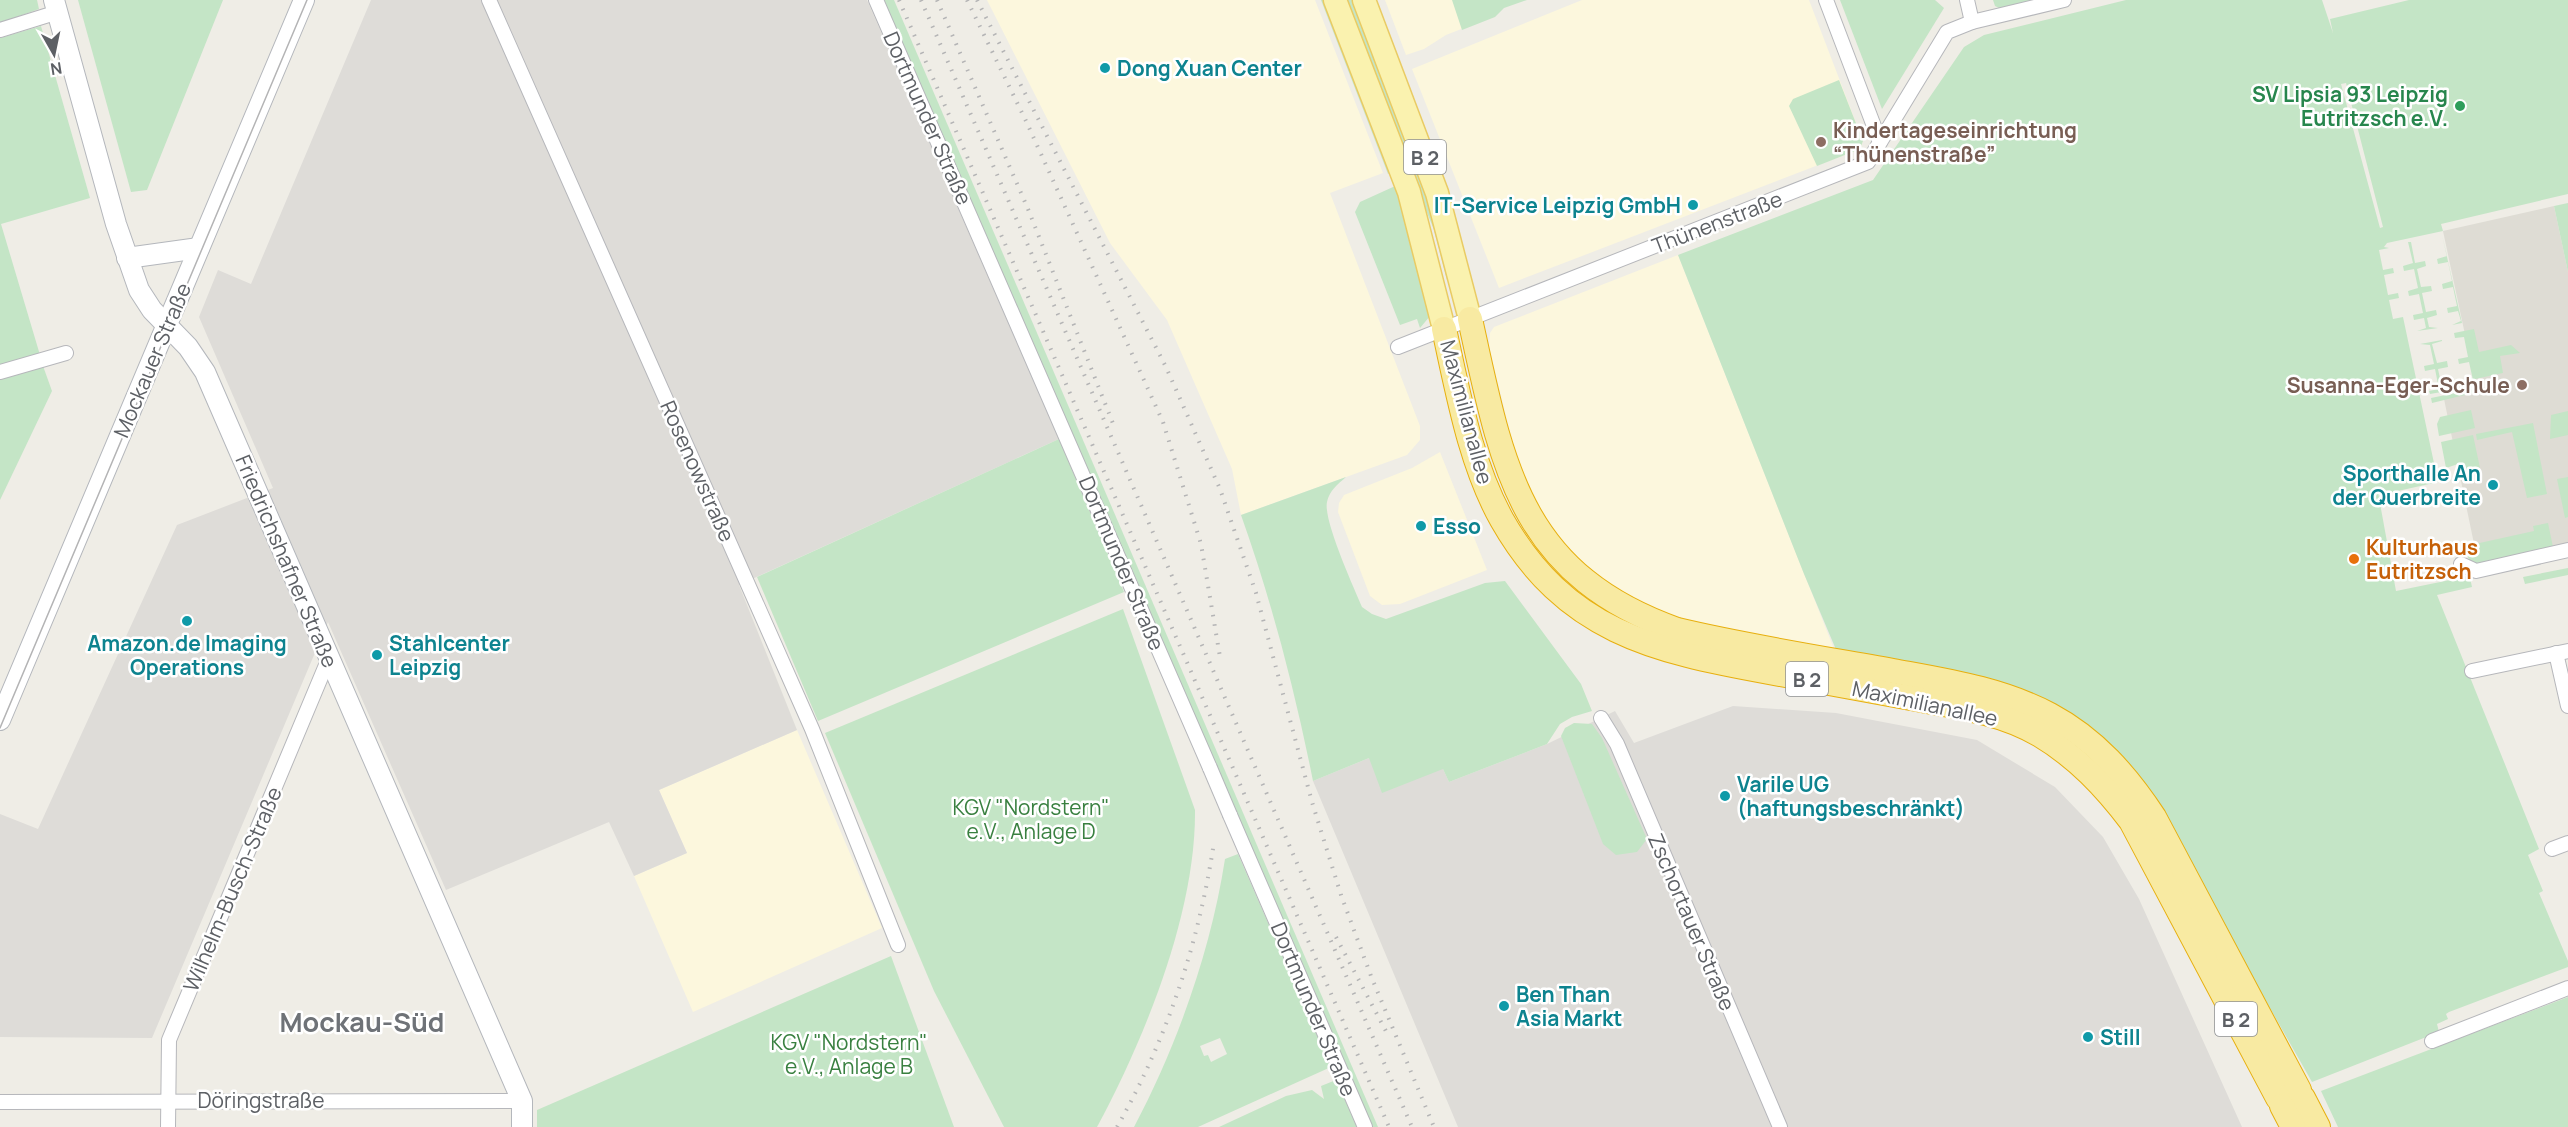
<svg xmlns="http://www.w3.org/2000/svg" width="2568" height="1127" font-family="Manrope,sans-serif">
<rect width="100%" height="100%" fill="#efede6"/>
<g fill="#fcf7dd">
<path d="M 987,0 L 1315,0 L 1383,173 L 1330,193 L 1420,426 L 1420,440 L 1407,455 L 1241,515 L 1232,469 L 1167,320 L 1110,243 Z"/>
<path d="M 1385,0 L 1465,0 L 1474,24 L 1446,35 L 1424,49 L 1406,55 Z"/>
<path d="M 1582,0 L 1809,0 L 1863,141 L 1860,149 L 1499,288 L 1412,69 Z"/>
<path d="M 1678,255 L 1834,649 L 1703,628 L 1657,614 L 1579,566 L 1524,489 L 1489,347 L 1490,333 L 1494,327 Z"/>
<path d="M 1440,452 L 1487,570 L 1400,604 L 1382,605 L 1370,596 L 1338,512 L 1339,503 L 1344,495 L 1412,468 Z"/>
<path d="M 797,730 L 882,928 L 693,1012 L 634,876 L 687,853 L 659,790 Z"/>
</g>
<g fill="#dedcd8">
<path d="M 371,0 L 867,0 L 1059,439 L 739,585 L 797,730 L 659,790 L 687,853 L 634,876 L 609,822 L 446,890 L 328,622 L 152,1038 L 0,1037 L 0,814 L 38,829 L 177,525 L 273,488 L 199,317 L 218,270 L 251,284 Z"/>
<path d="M 1733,706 L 1836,713 L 1977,740 L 2055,787 L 2103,837 L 2139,899 L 2242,1127 L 1458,1127 L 1313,781 L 1369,758 L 1443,769 L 1449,782 L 1547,744 L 1615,711 L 1634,743 Z"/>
</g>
<path fill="#dedcd4" d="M 2554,206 L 2568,272 L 2568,543 L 2478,563 L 2444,399 L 2477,391 L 2443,231 Z"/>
<g fill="#c4e5c6" fill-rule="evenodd">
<path d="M 0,0 L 37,0 L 39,9 L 0,23 Z"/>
<path d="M 78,0 L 223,0 L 147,190 L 131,192 Z"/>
<path d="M 884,0 L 894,0 L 1378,1127 L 1373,1127 Z"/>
<path d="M 1321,0 L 1328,0 L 1394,169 L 1388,174 Z"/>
<path d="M 1342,0 L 1355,0 L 1424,176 L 1452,279 L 1447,280 L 1434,230 Z"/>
<path d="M 1452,0 L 1527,0 L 1504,8 L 1495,17 L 1462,30 Z"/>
<path d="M 1840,0 L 1935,0 L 1944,8 L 1882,109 Z"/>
<path d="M 1993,0 L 2047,0 L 2003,10 L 1995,6 Z"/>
<path d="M 2126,0 L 2322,0 L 2333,33 L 2330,19 L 2409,0 L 2568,0 L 2568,194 L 2441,224 L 2443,231 L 2387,243 L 2384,247 L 2389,248 L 2379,250 L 2383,270 L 2393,268 L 2394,273 L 2384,275 L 2388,295 L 2398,293 L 2399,298 L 2389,300 L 2393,319 L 2403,317 L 2438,482 L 2389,493 L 2377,487 L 2396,591 L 2450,580 L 2448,570 L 2470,578 L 2472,587 L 2437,595 L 2539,849 L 2528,855 L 2543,891 L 2539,893 L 2568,961 L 2568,967 L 2449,1012 L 2446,1014 L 2448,1019 L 2437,1024 L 2439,1032 L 2312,1082 L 2145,788 L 1837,652 L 1804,574 L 1678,255 L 1873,180 L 1964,47 L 1984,35 ZM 2346,83 L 2383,227 L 2380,228 L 2341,84 Z"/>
<path d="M 41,26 L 90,198 L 1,224 L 40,355 L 0,366 L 0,38 Z"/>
<path d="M 1839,80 L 1863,141 L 1860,149 L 1817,166 L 1789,106 L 1793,99 Z"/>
<path d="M 1393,187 L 1400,187 L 1430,316 L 1420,328 L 1417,319 L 1400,325 L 1355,212 L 1360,202 Z"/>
<path d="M 2568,203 L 2568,272 L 2554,206 Z"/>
<path d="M 2442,235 L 2462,323 L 2452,325 L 2461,321 L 2458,311 L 2448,313 L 2447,308 L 2457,306 L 2453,287 L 2443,289 L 2442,284 L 2452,281 L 2448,262 L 2438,264 L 2437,259 L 2447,256 Z"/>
<path d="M 2408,242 L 2411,242 L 2415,263 L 2425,261 L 2426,266 L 2417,269 L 2421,287 L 2431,286 L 2432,291 L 2422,293 L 2426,312 L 2436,310 L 2437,315 L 2427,318 L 2429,327 L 2438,328 L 2417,331 L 2426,328 L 2424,318 L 2414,320 L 2413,315 L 2423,313 L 2419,294 L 2409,296 L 2408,291 L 2418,288 L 2414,269 L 2404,271 L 2403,266 L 2413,263 Z"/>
<path d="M 2474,329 L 2479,352 L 2511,345 L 2520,353 L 2500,356 L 2503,373 L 2475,379 L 2477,392 L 2432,403 L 2431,398 L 2475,389 L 2469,362 L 2459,364 L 2458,359 L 2468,357 L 2464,337 L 2455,338 L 2454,333 Z"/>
<path d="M 2442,340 L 2442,341 L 2432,344 L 2437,363 L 2447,361 L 2448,367 L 2438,369 L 2442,388 L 2452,386 L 2453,390 L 2430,394 L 2429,391 L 2439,389 L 2435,369 L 2425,371 L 2424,366 L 2434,364 L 2430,345 L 2420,344 Z"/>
<path d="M 43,366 L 52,391 L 0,500 L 0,379 Z"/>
<path d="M 2471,410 L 2475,428 L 2439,436 L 2437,424 L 2440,417 Z"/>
<path d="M 2568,411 L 2568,435 L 2550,439 L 2551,415 Z"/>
<path d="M 2533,423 L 2547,494 L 2527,498 L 2512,432 L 2477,440 L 2476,434 Z"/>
<path d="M 2473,435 L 2480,468 L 2460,472 L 2458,464 L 2446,468 L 2441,442 Z"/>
<path d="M 1059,439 L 1124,592 L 818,721 L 757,577 Z"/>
<path d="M 1346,477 C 1338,484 1329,491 1327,502 C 1323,520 1354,588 1362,607 L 1372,614 L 1386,619 L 1485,583 L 1505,581 L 1581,684 L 1592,711 L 1572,717 L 1560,724 L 1547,744 L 1449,782 L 1443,769 L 1382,793 L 1369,758 L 1313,781 C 1295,691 1272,602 1241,515 Z"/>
<path d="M 2568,477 L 2568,517 L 2565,518 L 2557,479 Z"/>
<path d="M 2548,523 L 2553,547 L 2478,563 L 2472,563 L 2464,552 L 2474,550 L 2475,544 L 2534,531 L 2533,526 Z"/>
<path d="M 2568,568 L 2568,575 L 2525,584 L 2523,577 Z"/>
<path d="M 1123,609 L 1195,810 C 1196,912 1145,1038 1097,1127 L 1004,1127 L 934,991 L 825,733 Z"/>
<path d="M 1574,723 L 1592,724 L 1602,738 L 1647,839 L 1637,852 L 1616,855 L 1603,844 L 1561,736 L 1565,728 Z"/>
<path d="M 1238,854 L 1331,1067 L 1198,1127 L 1134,1127 C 1177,1046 1211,950 1225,859 ZM 1220,1038 L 1227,1054 L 1211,1062 L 1208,1055 L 1204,1056 L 1200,1046 Z"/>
<path d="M 891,956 L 954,1127 L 537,1127 L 537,1110 Z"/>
<path d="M 2568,997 L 2568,1127 L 2338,1127 L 2321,1091 Z"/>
<path d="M 1336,1080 L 1357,1127 L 1219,1127 L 1286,1096 L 1312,1090 L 1324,1099 L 1321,1086 Z"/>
</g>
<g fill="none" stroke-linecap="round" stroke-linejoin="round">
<defs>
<g id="minor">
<path d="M 489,0 L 812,729 L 898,945"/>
<path d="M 876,0 L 1210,768"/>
<path d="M 1826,0 L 1880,142"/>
<path d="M 1967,0 L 1972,22"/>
<path d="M 0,30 L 58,12"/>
<path d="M 1398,347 L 1868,162 L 1947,32 L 1972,22 L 2064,0"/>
<path d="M 0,372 L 66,353"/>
<path d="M 2461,564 L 2476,571 L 2568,550"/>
<path d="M 2556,653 L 2568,706"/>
<path d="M 2472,671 L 2568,651"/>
<path d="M 1601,718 L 1617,744 L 1780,1127"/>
<path d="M 1230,815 L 1365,1127"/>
<path d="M 2552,849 L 2568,843"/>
<path d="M 2432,1041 L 2568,988"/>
<path d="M 0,1102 L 522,1101"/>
<path d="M 168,1127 L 169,1040 L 329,658"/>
</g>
<g id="secondary">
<path d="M 54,0 L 116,224 L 139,290 L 152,310 L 188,347 L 205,372 L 522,1101 L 522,1127"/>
<path d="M 127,258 L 199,248"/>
<path d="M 0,720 L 304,0"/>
</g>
<g id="primary">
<path d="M 1335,0 L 1409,192 L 1444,329"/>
<path d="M 1364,0 L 1437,193 L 1470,319"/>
</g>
<g id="trunk">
<path d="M 1470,319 C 1502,466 1519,574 1677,630 C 1748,647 1821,658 1893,671 C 1947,681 2001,689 2050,715 C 2095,739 2127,776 2154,817 L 2299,1090"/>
<path d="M 1444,329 C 1458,392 1470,463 1502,520 C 1565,631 1653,651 1769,672 C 1816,681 1864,689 1911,698 C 1954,706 2002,712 2040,735 C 2077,757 2105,787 2131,821 L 2278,1098"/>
<path d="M 2303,1098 L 2318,1127"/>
<path d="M 2282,1106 L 2293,1127"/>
</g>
</defs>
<use href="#minor" stroke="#b6b7bb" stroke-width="16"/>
<use href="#secondary" stroke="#b4b7bc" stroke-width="22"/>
<use href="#primary" stroke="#e9cb64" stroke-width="25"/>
<use href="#trunk" stroke="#e7af0e" stroke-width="26"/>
<use href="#minor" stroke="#fff" stroke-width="14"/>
<use href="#secondary" stroke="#fff" stroke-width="20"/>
<use href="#primary" stroke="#faf2af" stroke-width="22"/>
<use href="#trunk" stroke="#f8eaa2" stroke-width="24"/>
<path stroke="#b4b4b5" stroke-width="1.5" d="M 0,728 L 307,0"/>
<g stroke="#b4b4b5" stroke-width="4" stroke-dasharray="1.5 8" stroke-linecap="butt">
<path d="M 899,0 L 1389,1127"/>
<path d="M 921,0 L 1412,1127"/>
<path d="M 937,0 L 1028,209 L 1114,426"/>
<path d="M 967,0 L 1026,121 L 1163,422 L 1201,544 L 1220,657"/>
<path d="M 977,0 L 1166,367 L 1220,489 L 1256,593 L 1312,802 L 1341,895 L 1371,976 L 1434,1127"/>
<path d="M 1336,937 L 1388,1035"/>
<path d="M 1117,1127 C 1167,1039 1199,943 1214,842"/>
</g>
<defs>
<path id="minor-bridge" d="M 1210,768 L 1230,815"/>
</defs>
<use href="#minor-bridge" stroke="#b6b7bb" stroke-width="16" stroke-linecap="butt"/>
<use href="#minor-bridge" stroke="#fff" stroke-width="14"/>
</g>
<g fill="#0f9aa8" stroke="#fff" stroke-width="2">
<circle cx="1105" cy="68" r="6"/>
<circle cx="1693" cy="205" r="6"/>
<circle cx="2493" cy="485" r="6"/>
<circle cx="1421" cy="526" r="6"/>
<circle cx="187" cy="621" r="6"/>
<circle cx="377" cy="655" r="6"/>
<circle cx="1725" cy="796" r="6"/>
<circle cx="1504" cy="1006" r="6"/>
<circle cx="2088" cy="1037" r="6"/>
</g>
<circle fill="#2e9e5b" stroke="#fff" stroke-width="2" cx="2460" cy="106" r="6"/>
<g fill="#8d6e63" stroke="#fff" stroke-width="2">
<circle cx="1821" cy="142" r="6"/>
<circle cx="2522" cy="385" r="6"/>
</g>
<circle fill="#e8710a" stroke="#fff" stroke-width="2" cx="2354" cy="559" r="6"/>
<g text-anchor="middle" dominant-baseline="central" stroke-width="5" stroke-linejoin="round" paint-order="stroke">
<g fill="#fff" stroke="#8e9093" stroke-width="1.5">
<rect x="1404" y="140" width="42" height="34" rx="4.5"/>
<rect x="1786" y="662" width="42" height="34" rx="4.5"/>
<rect x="2215" y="1002" width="42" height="34" rx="4.5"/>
</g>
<g font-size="20" font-weight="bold" fill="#5d6065">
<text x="1425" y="157">B 2</text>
<text x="1807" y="679">B 2</text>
<text x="2236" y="1019">B 2</text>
</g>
<g font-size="21" font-weight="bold" fill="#0d838f" stroke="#fff" text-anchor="start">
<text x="1117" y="68">Dong Xuan Center</text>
<text x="1681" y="205" text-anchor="end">IT-Service Leipzig GmbH</text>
<text x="2481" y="473" text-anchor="end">Sporthalle An<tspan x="2481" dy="24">der Querbreite</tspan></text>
<text x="1433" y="526">Esso</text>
<text x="187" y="643" text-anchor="middle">Amazon.de Imaging<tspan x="187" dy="24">Operations</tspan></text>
<text x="389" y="643">Stahlcenter<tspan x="389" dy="24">Leipzig</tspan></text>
<text x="1737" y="784">Varile UG<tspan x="1737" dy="24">(haftungsbeschränkt)</tspan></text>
<text x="1516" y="994">Ben Than<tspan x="1516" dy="24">Asia Markt</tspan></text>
<text x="2100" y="1037">Still</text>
</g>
<g font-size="21" font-weight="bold" fill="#27864d" stroke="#fff" text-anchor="end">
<text x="2448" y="94">SV Lipsia 93 Leipzig<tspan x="2448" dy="24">Eutritzsch e.V.</tspan></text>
</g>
<g font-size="21" fill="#5d6065" stroke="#fff">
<text transform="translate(928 118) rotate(66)">Dortmunder Straße</text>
<text transform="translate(1717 222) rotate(-21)">Thünenstraße</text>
<text transform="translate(152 360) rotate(-67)">Mockauer Straße</text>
<text transform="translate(1467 412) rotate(75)">Maximilianallee</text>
<text transform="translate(698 471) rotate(66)">Rosenowstraße</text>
<text transform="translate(287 561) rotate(67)">Friedrichshafner Straße</text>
<text transform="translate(1122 563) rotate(67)">Dortmunder Straße</text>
<text transform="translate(1925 703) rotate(12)">Maximilianallee</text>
<text transform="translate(232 889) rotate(-67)">Wilhelm-Busch-Straße</text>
<text transform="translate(1692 922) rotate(67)">Zschortauer Straße</text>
<text transform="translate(1314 1009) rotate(67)">Dortmunder Straße</text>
<text x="261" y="1100">Döringstraße</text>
</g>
<g font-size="21" font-weight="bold" fill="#785e54" stroke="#fff" text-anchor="start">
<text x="1833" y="130">Kindertageseinrichtung<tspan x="1833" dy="24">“Thünenstraße”</tspan></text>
<text x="2510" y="385" text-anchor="end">Susanna-Eger-Schule</text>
</g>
<g font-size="21" font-weight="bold" fill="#c56008" stroke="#fff" text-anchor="start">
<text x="2366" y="547">Kulturhaus<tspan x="2366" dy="24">Eutritzsch</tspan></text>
</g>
<g font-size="21" fill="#398040" stroke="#fff">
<text x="1031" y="807">KGV "Nordstern"<tspan x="1031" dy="24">e.V., Anlage D</tspan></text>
<text x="849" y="1042">KGV "Nordstern"<tspan x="849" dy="24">e.V., Anlage B</tspan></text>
</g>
<g font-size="27" font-weight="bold" fill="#6e7277" stroke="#fff">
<text x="362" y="1021">Mockau-Süd</text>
</g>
</g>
<g transform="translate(54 54) rotate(171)" stroke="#ffffff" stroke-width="4.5" paint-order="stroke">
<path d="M0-4.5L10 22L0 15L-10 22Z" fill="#5d6065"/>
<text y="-9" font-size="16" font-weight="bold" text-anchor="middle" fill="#5d6065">N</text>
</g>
</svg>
